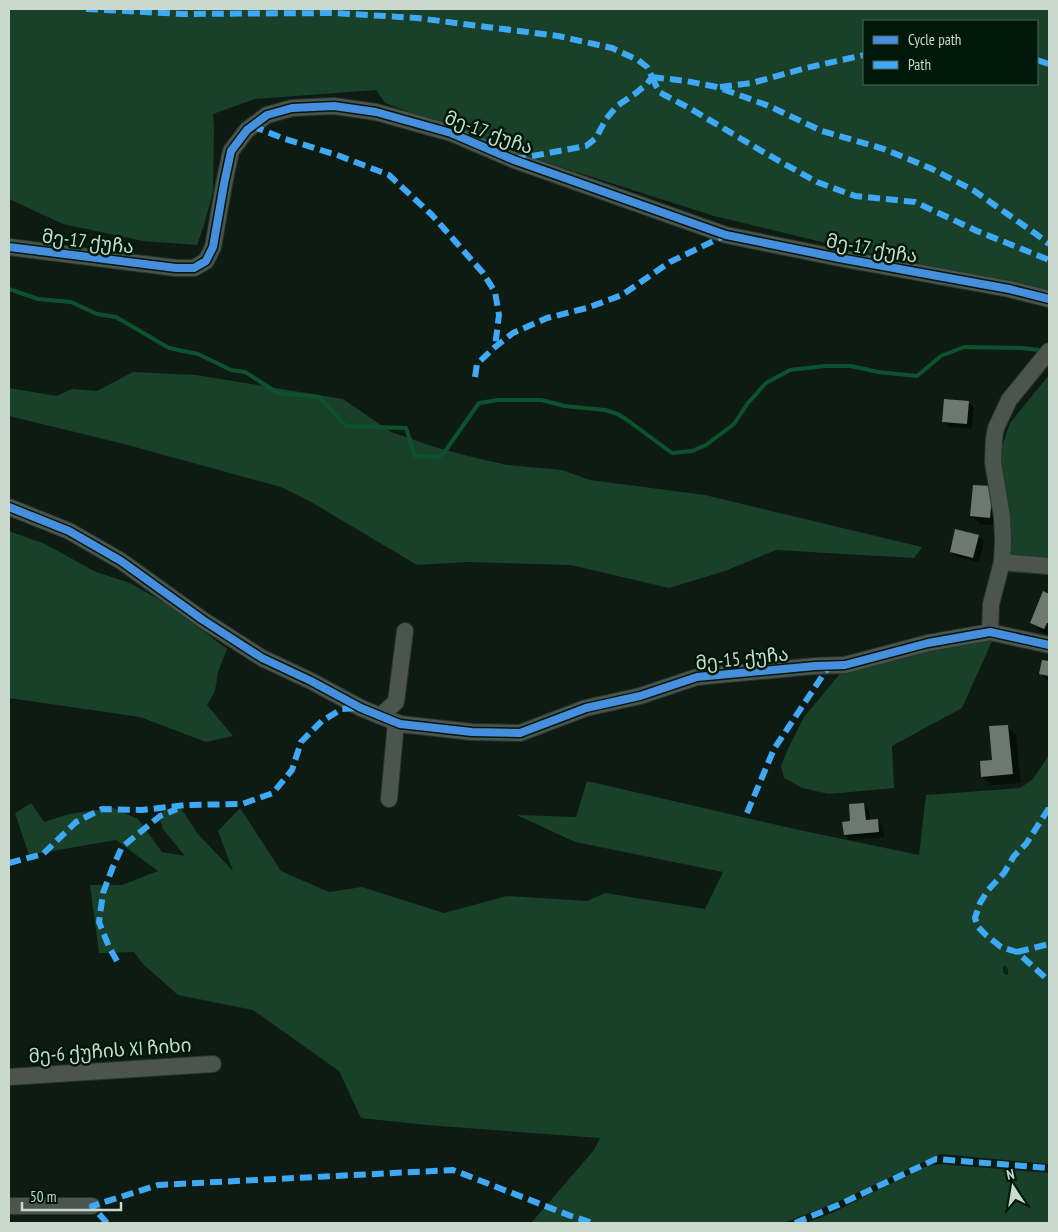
<svg xmlns="http://www.w3.org/2000/svg" width="1058" height="1232" font-family="'PT Sans Narrow','Noto Sans Georgian',sans-serif">
<rect width="100%" height="100%" fill="#0d1b13"/>
<g fill="#194029" fill-rule="evenodd">
<path d="M 9,9 L 1049,9 L 1049,294 L 838,246 L 714,216 L 536,159 L 385,103 L 376,90 L 255,99 L 213,114 L 214,127 L 213,191 L 204,225 L 197,245 L 143,241 L 63,224 L 9,199 ZM 864,21 L 1037,21 L 1037,84 L 864,84 Z"/>
<path d="M 133,372 L 196,375 L 343,399 L 391,432 L 435,447 L 468,456 L 507,465 L 562,470 L 590,480 L 705,495 L 922,547 L 914,558 L 776,550 L 725,571 L 669,588 L 571,565 L 467,562 L 417,565 L 311,502 L 281,487 L 124,444 L 9,416 L 9,388 L 57,396 L 72,389 L 97,391 Z"/>
<path d="M 1049,375 L 1049,575 L 1004,572 L 1001,473 L 1002,446 L 1010,423 Z"/>
<path d="M 9,531 L 45,544 L 96,572 L 130,583 L 170,606 L 227,649 L 218,672 L 215,691 L 207,705 L 233,736 L 206,742 L 140,717 L 9,698 Z"/>
<path d="M 993,639 L 962,708 L 892,746 L 894,788 L 829,794 L 802,788 L 784,778 L 781,766 L 787,751 L 804,717 L 844,669 L 944,645 Z"/>
<path d="M 1049,755 L 1049,1164 L 941,1154 L 835,1203 L 783,1223 L 531,1223 L 594,1150 L 600,1138 L 426,1125 L 361,1118 L 339,1071 L 253,1010 L 178,995 L 143,964 L 134,952 L 99,953 L 90,885 L 122,885 L 158,871 L 116,840 L 29,855 L 15,813 L 31,803 L 44,822 L 69,814 L 113,808 L 138,819 L 162,852 L 185,856 L 163,829 L 158,814 L 179,805 L 197,833 L 233,871 L 218,831 L 240,808 L 281,871 L 329,892 L 362,887 L 444,913 L 507,896 L 587,901 L 605,893 L 705,909 L 723,872 L 575,842 L 517,815 L 576,817 L 587,781 L 799,830 L 919,855 L 926,795 L 1020,788 L 1033,779 Z"/>
<path d="M 940,1164 L 1049,1173 L 1049,1223 L 806,1223 L 834,1212 L 924,1167 Z"/>
</g>
<g fill="#0007">
<path d="M 968,402 L 974,407 L 972,429 L 949,427 L 944,422 Z"/>
<path d="M 1001,496 L 999,526 L 980,524 L 971,516 Z"/>
<path d="M 978,536 L 984,541 L 979,562 L 957,557 L 951,552 Z"/>
<path d="M 1044,593 L 1049,595 L 1049,635 L 1041,632 L 1032,623 Z"/>
<path d="M 1043,661 L 1049,662 L 1049,683 L 1041,674 Z"/>
<path d="M 1008,726 L 1016,735 L 1021,783 L 991,785 L 982,777 L 994,761 Z"/>
<path d="M 864,804 L 869,810 L 870,821 L 877,820 L 883,826 L 884,837 L 850,840 L 845,835 L 851,822 Z"/>
<path d="M 1003,966 L 1006,966 L 1008,969 L 1008,975 L 1006,975 L 1003,972 Z"/>
</g>
<g fill="none" stroke-linecap="round" stroke-linejoin="round">
<path stroke="#0c522e" stroke-width="4" d="M 9,289 L 38,299 L 71,302 L 97,314 L 116,317 L 169,348 L 198,354 L 231,370 L 245,372 L 278,393 L 319,397 L 346,426 L 406,428 L 415,456 L 439,457 L 446,450 L 479,403 L 498,400 L 541,400 L 565,406 L 605,410 L 618,414 L 630,422 L 672,453 L 692,451 L 706,445 L 734,424 L 748,403 L 766,383 L 790,370 L 825,366 L 851,366 L 878,372 L 917,376 L 941,356 L 964,347 L 1021,348 L 1039,350"/>
</g>
<g fill="#6c7870">
<path d="M 944,399 L 969,401 L 967,424 L 942,422 Z"/>
<path d="M 973,485 L 993,486 L 990,518 L 970,516 Z"/>
<path d="M 955,529 L 979,535 L 973,558 L 950,552 Z"/>
<path d="M 1043,591 L 1049,594 L 1049,623 L 1047,623 L 1044,629 L 1030,623 Z"/>
<path d="M 1042,660 L 1049,661 L 1049,676 L 1039,674 Z"/>
<path d="M 1008,725 L 1013,774 L 981,777 L 980,761 L 992,760 L 989,726 Z"/>
<path d="M 864,803 L 866,820 L 878,819 L 879,832 L 844,835 L 842,822 L 850,821 L 849,804 Z"/>
</g>
<g fill="none" stroke-linecap="round" stroke-linejoin="round">
<defs>
<g id="minor">
<path d="M 9,247 L 176,268 L 194,268 L 206,261 L 213,247 L 224,184 L 231,151 L 247,130 L 267,115 L 292,108 L 334,106 L 376,112 L 451,133 L 514,160 L 726,235 L 839,258 L 1009,289 L 1049,299"/>
<path d="M 9,507 L 69,531 L 121,561 L 203,620 L 262,658 L 311,681 L 361,708 L 400,724 L 472,732 L 520,733 L 586,708 L 640,696 L 697,677 L 815,666 L 845,665 L 928,643 L 990,632 L 1049,645"/>
<path d="M 1002,562 L 1049,566"/>
<path d="M 990,632 L 991,604 L 1002,562 L 1003,541 L 1002,517 L 993,462 L 994,438 L 996,428 L 1009,400 L 1049,351"/>
<path d="M 380,716 L 396,702 L 405,631"/>
<path d="M 389,799 L 396,722"/>
<path d="M 9,1077 L 213,1064"/>
<path d="M 9,1206 L 92,1206"/>
</g>
</defs>
<use href="#minor" stroke="#28352d" stroke-width="18"/>
<use href="#minor" stroke="#4b554e" stroke-width="16"/>
<g stroke="#3fa9f5" stroke-width="6" stroke-dasharray="12 6" stroke-linecap="butt">
<path d="M 86,9 L 183,14 L 334,13 L 417,18 L 558,36 L 612,48 L 638,60 L 647,67 L 652,77 L 647,84 L 636,93 L 617,106 L 606,119 L 596,138 L 586,146 L 516,159"/>
<path d="M 1037,60 L 1049,64"/>
<path d="M 652,77 L 659,92 L 691,109 L 765,153 L 817,182 L 855,196 L 915,202 L 977,231 L 1049,260"/>
<path d="M 652,77 L 686,81 L 717,87 L 769,106 L 822,131 L 884,149 L 930,168 L 973,190 L 1036,234 L 1049,244"/>
<path d="M 720,87 L 752,83 L 806,68 L 864,55"/>
<path d="M 252,126 L 285,139 L 337,155 L 389,175 L 432,215 L 483,273 L 495,292 L 499,315 L 495,347"/>
<path d="M 475,377 L 477,364 L 495,347 L 513,333 L 547,318 L 587,308 L 622,295 L 670,262 L 726,235"/>
<path d="M 1049,808 L 1026,844 L 1014,856 L 1004,873 L 988,890 L 980,903 L 975,918 L 978,927 L 986,935 L 1001,947 L 1017,952 L 1049,981"/>
<path d="M 747,813 L 774,749 L 829,666"/>
<path d="M 9,863 L 43,854 L 76,822 L 102,809 L 142,810 L 186,805 L 242,804 L 273,793 L 292,770 L 301,742 L 322,721 L 342,709 L 359,708"/>
<path d="M 1017,952 L 1049,944"/>
<path d="M 117,961 L 109,947 L 99,922 L 103,893 L 112,869 L 122,847 L 160,816 L 177,809"/>
<path d="M 107,1223 L 92,1206 L 158,1185 L 453,1170 L 571,1216 L 593,1223"/>
<path d="M 795,1223 L 838,1205 L 936,1159 L 1049,1168"/>
</g>
<defs>
<g id="cycleway">
<path d="M 9,247 L 176,268 L 194,268 L 206,261 L 213,247 L 224,184 L 231,151 L 247,130 L 267,115 L 292,108 L 334,106 L 376,112 L 451,133 L 514,160 L 726,235 L 839,258 L 1009,289 L 1049,299"/>
<path d="M 9,507 L 69,531 L 121,561 L 203,620 L 262,658 L 311,681 L 361,708 L 400,724 L 472,732 L 520,733 L 586,708 L 640,696 L 697,677 L 815,666 L 845,665 L 928,643 L 990,632 L 1049,645"/>
</g>
</defs>
<use href="#cycleway" stroke="#001809" stroke-width="11"/>
<use href="#cycleway" stroke="#468fdf" stroke-width="8"/>
</g>
<g text-anchor="middle" dominant-baseline="central" stroke-width="5" stroke-linejoin="round" paint-order="stroke">
<g font-size="19" fill="#c9d9ce" stroke="#001809">
<text transform="translate(489 132) rotate(20)">მე-17 ქუჩა</text>
<text transform="translate(88 241) rotate(7)">მე-17 ქუჩა</text>
<text transform="translate(872 248) rotate(10)">მე-17 ქუჩა</text>
<text transform="translate(742 658) rotate(-6)">მე-15 ქუჩა</text>
<text transform="translate(110 1050) rotate(-4)">მე-6 ქუჩის XI ჩიხი</text>
</g>
</g>
<rect width="1058" height="1232" fill="none" stroke="#c9d9ce" stroke-width="20"/>
<rect x="863" y="20" width="175" height="65" fill="#001809" stroke="#506558"/>
<rect x="873" y="36" width="25" height="8" fill="#468fdf" stroke="#506558"/>
<text x="908" y="45" font-size="15" fill="#c9d9ce">Cycle path</text>
<rect x="873" y="61" width="25" height="8" fill="#3fa9f5" stroke="#506558"/>
<text x="908" y="70" font-size="15" fill="#c9d9ce">Path</text>
<g transform="translate(1013 1187) rotate(348)" stroke="#001809" stroke-width="4" paint-order="stroke">
<path d="M0-4L9 19L0 12L-9 19Z" fill="#c9d9ce"/>
<text y="-8" font-size="14" font-weight="bold" text-anchor="middle" fill="#c9d9ce">N</text>
</g>
<path d="M22 1202v8h99v-8" fill="none" stroke="#c9d9ce" stroke-width="2.5"/>
<text x="30" y="1202" font-size="15" fill="#c9d9ce" stroke="#001809" stroke-width="4" paint-order="stroke">50 m</text>
</svg>
